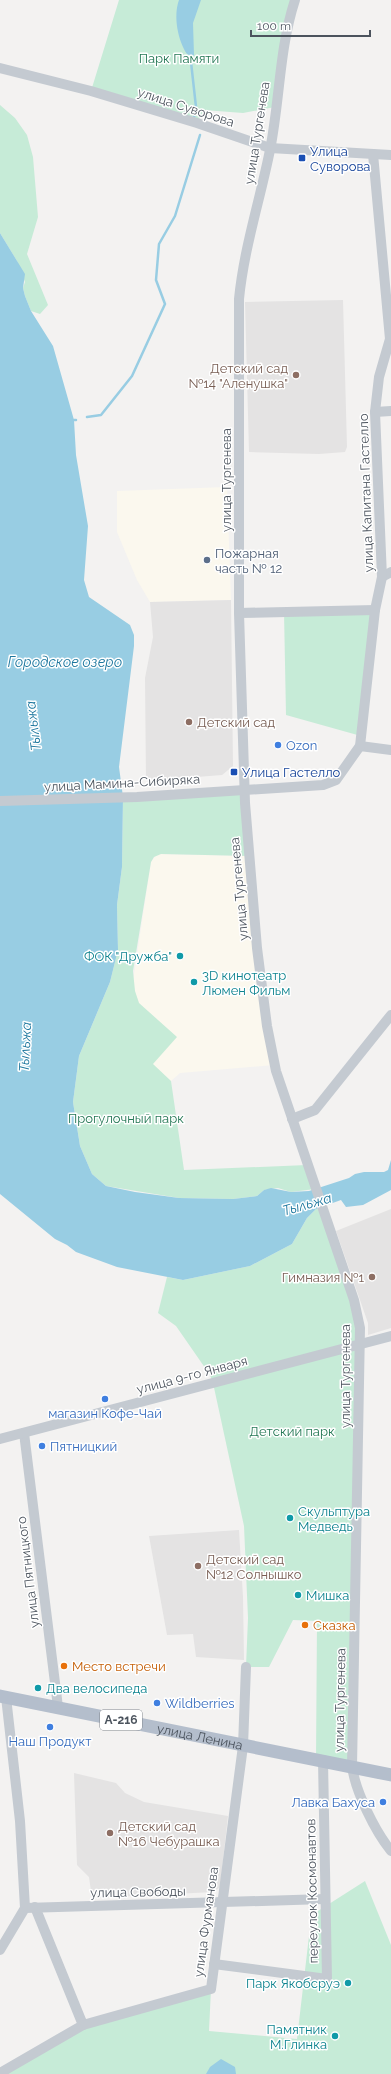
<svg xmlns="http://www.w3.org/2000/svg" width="391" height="2074" font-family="Raleway,sans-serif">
<rect width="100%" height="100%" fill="#f3f2f1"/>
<g fill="#fbf8ee">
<path d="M 227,487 L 231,600 L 150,602 L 137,580 L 117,532 L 117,491 Z"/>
<path d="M 157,854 L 249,856 L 274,1065 L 180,1073 L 171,1081 L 152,1064 L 151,1015 L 139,1003 L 135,992 L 133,981 L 151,862 Z"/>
</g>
<g fill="#e4e3e3">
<path d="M 343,300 L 347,447 L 345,452 L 319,454 L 249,452 L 245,302 Z"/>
<path d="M 231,600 L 233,766 L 222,775 L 146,781 L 145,678 L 153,637 L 150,602 Z"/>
<path d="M 391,1209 L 391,1328 L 368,1335 L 368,1323 L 336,1231 Z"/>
<path d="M 239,1530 L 243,1597 L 244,1660 L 196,1657 L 193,1634 L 167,1635 L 149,1536 Z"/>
<path d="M 74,1773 L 116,1783 L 125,1793 L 144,1802 L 228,1816 L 220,1887 L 214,1892 L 92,1898 L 89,1877 L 77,1865 Z"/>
</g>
<g fill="#c6ebd7">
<path d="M 119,0 L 295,0 L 275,107 L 243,113 L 204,110 L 197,123 L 91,91 Z"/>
<path d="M 0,105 L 15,118 L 27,135 L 33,157 L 38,217 L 27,254 L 48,305 L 40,314 L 31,311 L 25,296 L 23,288 L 25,282 L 17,261 L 0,233 Z"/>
<path d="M 375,610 L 361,736 L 286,715 L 284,612 Z"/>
<path d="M 244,790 L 249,856 L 161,854 L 154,857 L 151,862 L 133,971 L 135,991 L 139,1003 L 177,1037 L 153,1064 L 171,1081 L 184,1170 L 307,1165 L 315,1189 L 291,1192 L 278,1188 L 264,1190 L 257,1196 L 233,1199 L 179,1198 L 106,1186 L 92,1174 L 80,1146 L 73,1102 L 79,1056 L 110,982 L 118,950 L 117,905 L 122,867 L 123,797 Z"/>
<path d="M 322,1208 L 360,1328 L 352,1766 L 316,1759 L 317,1621 L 293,1620 L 269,1667 L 246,1667 L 248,1618 L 244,1526 L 213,1383 L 210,1375 L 176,1326 L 158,1313 L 167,1277 L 183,1280 L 250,1266 L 292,1244 L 307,1218 L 316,1209 Z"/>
<path d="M 365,1881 L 391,1945 L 391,2074 L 0,2074 L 83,2025 L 211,1989 L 209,2031 L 297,2039 L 309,1936 L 318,1911 Z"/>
</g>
<g fill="#98cde3">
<path d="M 179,0 L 201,0 L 193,23 L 194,55 L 192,56 L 187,54 C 178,41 173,16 179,0 Z"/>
<path d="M 0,233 L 25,274 L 23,288 L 25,296 L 31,311 L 53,346 L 74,420 L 76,455 L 88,526 L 84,580 L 89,597 L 130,625 L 134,635 L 134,646 L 119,767 L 123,797 L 122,867 L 117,905 L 118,950 L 110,982 L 79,1056 L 73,1102 L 80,1146 L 92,1174 L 106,1186 L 135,1192 L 179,1198 L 233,1199 L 257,1196 L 264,1190 L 271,1188 L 291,1192 L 309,1191 L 349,1178 L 355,1174 L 364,1172 L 384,1172 L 388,1170 L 391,1160 L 391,1190 L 363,1205 L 346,1207 L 341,1200 L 316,1209 L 307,1218 L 292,1244 L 250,1266 L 183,1280 L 117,1267 L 76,1252 L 67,1245 L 55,1239 L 0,1194 Z"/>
<path d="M 221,2059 L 235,2067 L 236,2074 L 206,2074 L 210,2067 Z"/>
</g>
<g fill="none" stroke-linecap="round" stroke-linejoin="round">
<g stroke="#98cde3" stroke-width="2.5">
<path d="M 190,53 L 196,107 L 194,117"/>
<path d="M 87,417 L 101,415 L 132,376 L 165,304 L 156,280 L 159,244 L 175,216 L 200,135"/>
<path d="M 74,420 L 76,420"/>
</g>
<g stroke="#c4cad1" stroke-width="10">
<path d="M 295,0 C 279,49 280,100 270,150 C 260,200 244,248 239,299 L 239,613 L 245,803 L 257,948 L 267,1026 L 276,1071 L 354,1300 L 360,1328 L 352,1766 C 355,1791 375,1831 391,1851"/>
<path d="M 0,68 L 91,91 L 197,123 L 270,148 L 391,155"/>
<path d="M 375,412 L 391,411"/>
<path d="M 382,577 L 391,572"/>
<path d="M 239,613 L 375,610"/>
<path d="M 360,746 L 391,750"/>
<path d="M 0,801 L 137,797 L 323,785 L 336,780 L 360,746 L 375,610 L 382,577 L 375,412 L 379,377 L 390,339 L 373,154"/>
<path d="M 292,1119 L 315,1110 L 391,1015"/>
<path d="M 24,1433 L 58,1707"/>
<path d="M 0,1439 L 391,1336"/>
<path d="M 35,1907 L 83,2025"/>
<path d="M 25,1908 L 325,1899"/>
<path d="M 0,1950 L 25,1908 L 20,1821 L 6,1697"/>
<path d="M 214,1964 L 327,1979 L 323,1760"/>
<path d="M 0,2073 L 83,2025 L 211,1989 L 243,1746 L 246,1667"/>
</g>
<path stroke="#b4becc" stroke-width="13" id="s1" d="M 0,1696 L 391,1775"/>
</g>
<g fill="#1a4fb4" stroke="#fff" stroke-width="1.5">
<rect x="298" y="154" width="8" height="8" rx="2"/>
<rect x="230" y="768" width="8" height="8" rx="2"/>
</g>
<g fill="#8d6e63" stroke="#fff" stroke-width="1.5">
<circle cx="296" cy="375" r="4"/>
<circle cx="189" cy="722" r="4"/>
<circle cx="372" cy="1277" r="4"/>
<circle cx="198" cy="1566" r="4"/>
<circle cx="110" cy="1833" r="4"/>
</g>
<circle fill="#5c6f8a" stroke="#fff" stroke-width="1.5" cx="207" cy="560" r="4"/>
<g fill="#3f7fe0" stroke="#fff" stroke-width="1.5">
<circle cx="278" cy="745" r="4"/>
<circle cx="105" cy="1399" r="4"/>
<circle cx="42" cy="1446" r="4"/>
<circle cx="157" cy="1703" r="4"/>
<circle cx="50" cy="1727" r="4"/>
<circle cx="383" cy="1802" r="4"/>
</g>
<g fill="#0f9aa8" stroke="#fff" stroke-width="1.5">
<circle cx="180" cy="956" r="4"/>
<circle cx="194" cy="982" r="4"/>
<circle cx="290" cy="1518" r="4"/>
<circle cx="298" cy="1595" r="4"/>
<circle cx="38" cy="1688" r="4"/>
<circle cx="348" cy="1983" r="4"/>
<circle cx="335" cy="2036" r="4"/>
</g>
<g fill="#e8710a" stroke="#fff" stroke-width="1.5">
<circle cx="305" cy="1625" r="4"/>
<circle cx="64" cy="1666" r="4"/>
</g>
<g text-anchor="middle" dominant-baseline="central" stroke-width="3" stroke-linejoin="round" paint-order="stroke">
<rect fill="#fff" stroke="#81878e" stroke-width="1" x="100" y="1710" width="42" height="20" rx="3"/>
<g font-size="12" font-weight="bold" fill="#4b535d">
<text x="121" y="1720">А-216</text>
</g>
<g font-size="13" fill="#237754" stroke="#fff">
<text x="179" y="58">Парк Памяти</text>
<text x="126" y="1118">Прогулочный парк</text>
<text x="292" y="1431">Детский парк</text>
</g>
<g font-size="13" fill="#4b535d" stroke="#fff">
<text transform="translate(186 107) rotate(18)">улица Суворова</text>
<text transform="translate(257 133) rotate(-81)">улица Тургенева</text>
<text transform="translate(226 480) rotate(-90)">улица Тургенева</text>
<text transform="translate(366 493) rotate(-92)">улица Капитана Гастелло</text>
<text transform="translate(122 783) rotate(-3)">улица Мамина-Сибиряка</text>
<text transform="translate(239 889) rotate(-95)">улица Тургенева</text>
<text transform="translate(192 1375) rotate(-15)">улица 9-го Января</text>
<text transform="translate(345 1376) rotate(-90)">улица Тургенева</text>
<text transform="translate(28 1572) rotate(-97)">улица Пятницкого</text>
<text transform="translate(340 1700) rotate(-89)">улица Тургенева</text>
<text stroke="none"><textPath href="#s1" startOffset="204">улица Ленина</textPath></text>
<text transform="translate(312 1891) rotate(-91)">переулок Космонавтов</text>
<text transform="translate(138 1892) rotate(-1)">улица Свободы</text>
<text transform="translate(206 1922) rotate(-82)">улица Фурманова</text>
</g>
<g font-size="13" fill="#164399" stroke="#fff" text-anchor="start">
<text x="310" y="151">Улица<tspan x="310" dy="15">Суворова</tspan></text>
<text x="242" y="772">Улица Гастелло</text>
</g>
<g font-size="13" fill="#785e54" stroke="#fff" text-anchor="start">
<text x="288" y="368" text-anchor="end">Детский сад<tspan x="288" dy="15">№14 "Аленушка"</tspan></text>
<text x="197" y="722">Детский сад</text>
<text x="364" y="1277" text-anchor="end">Гимназия №1</text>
<text x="206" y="1559">Детский сад<tspan x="206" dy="15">№12 Солнышко</tspan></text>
<text x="118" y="1826">Детский сад<tspan x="118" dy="15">№16 Чебурашка</tspan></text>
</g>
<g font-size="13" fill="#4e5e75" stroke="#fff" text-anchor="start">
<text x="215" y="553">Пожарная<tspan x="215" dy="15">часть № 12</tspan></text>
</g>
<g font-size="13" fill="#366cbe" stroke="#fff" text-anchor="start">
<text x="286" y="745">Ozon</text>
<text x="105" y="1413" text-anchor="middle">магазин Кофе-Чай</text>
<text x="50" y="1446">Пятницкий</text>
<text x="165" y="1703">Wildberries</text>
<text x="50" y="1741" text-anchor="middle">Наш Продукт</text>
<text x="375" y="1802" text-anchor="end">Лавка Бахуса</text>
</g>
<g font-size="13" fill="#0d838f" stroke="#fff" text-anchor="start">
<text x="172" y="956" text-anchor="end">ФОК "Дружба"</text>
<text x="202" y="975">3D кинотеатр<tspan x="202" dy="15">Люмен Фильм</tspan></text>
<text x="298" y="1511">Скульптура<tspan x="298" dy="15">Медведь</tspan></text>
<text x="306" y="1595">Мишка</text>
<text x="46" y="1688">Два велосипеда</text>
<text x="340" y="1983" text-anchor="end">Парк Якобсруэ</text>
<text x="327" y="2029" text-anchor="end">Памятник<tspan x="327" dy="15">М.Глинка</tspan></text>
</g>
<g font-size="13" fill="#c56008" stroke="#fff" text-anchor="start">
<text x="313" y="1625">Сказка</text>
<text x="72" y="1666">Место встречи</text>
</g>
<g font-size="14" font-style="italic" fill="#1d779e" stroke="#fff">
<text x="65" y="662">Городское озеро</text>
<text transform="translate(33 726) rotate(-97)">Тыльжа</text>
<text transform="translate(25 1047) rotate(-87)">Тыльжа</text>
<text transform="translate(307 1204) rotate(-16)">Тыльжа</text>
</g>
</g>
<path d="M251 30v6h119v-6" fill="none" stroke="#4b535d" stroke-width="2"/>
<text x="257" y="30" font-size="12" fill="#4b535d" stroke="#ffffff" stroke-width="3" paint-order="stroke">100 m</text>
</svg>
